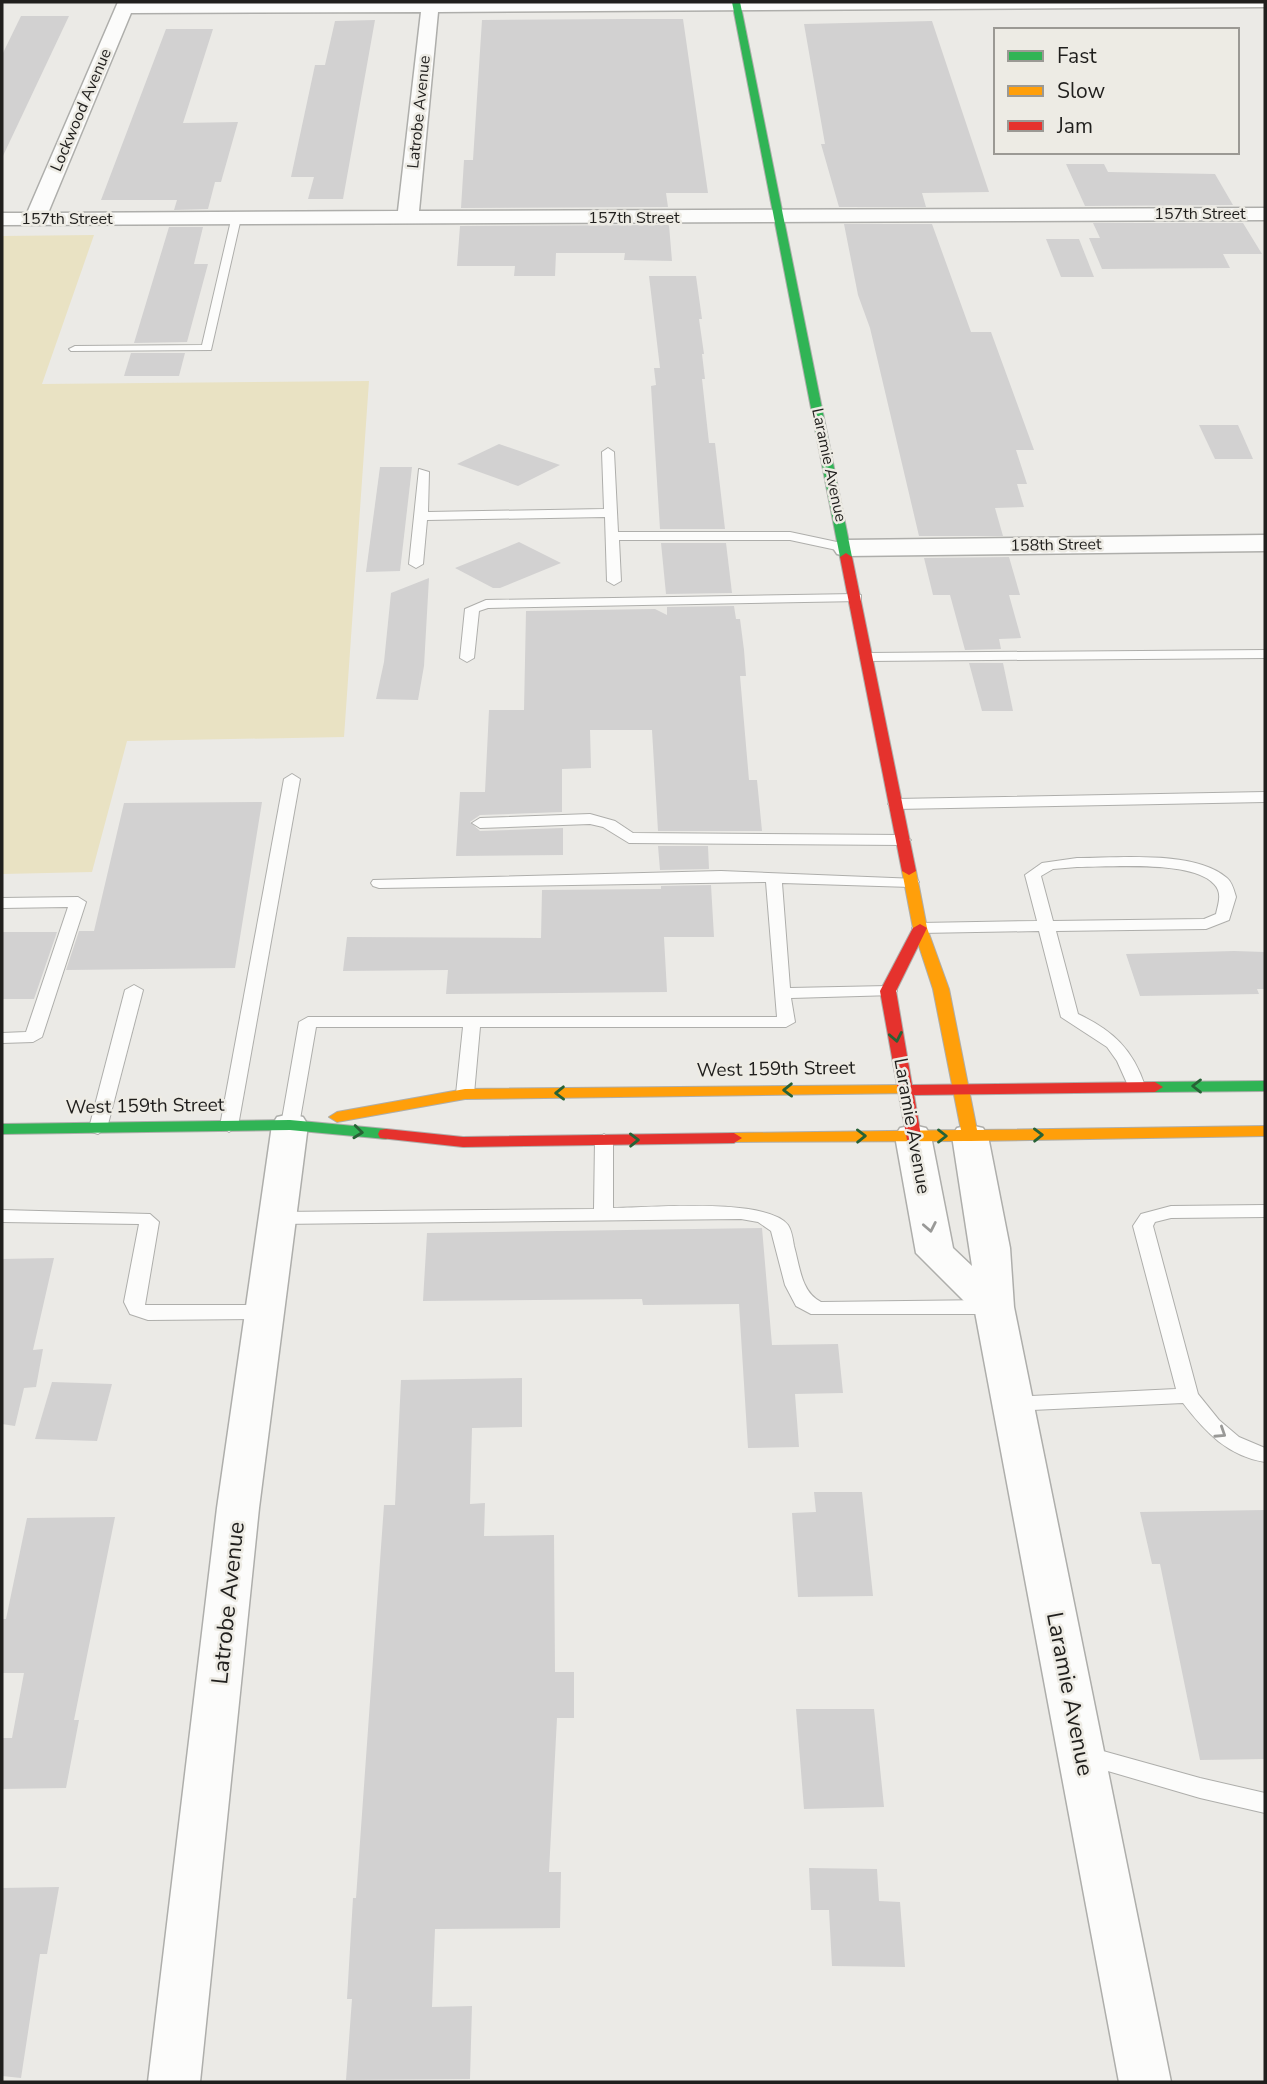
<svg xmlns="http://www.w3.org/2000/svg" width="1267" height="2084" font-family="'Nunito Sans',sans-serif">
<rect width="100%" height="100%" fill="#ebeae6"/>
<path fill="#e9e2c3" d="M 94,235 L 42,384 L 369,381 L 344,737 L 127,741 L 92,872 L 2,874 L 2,236 Z"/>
<g fill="#d2d1d1">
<path d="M 21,16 L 69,16 L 2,158 L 2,55 Z"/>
<path d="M 627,19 L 683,19 L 708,193 L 666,193 L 668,207 L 461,208 L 464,160 L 473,160 L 482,20 Z"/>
<path d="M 375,20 L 343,199 L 308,199 L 314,177 L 291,177 L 315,65 L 325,65 L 335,21 Z"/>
<path d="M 932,21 L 989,192 L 922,193 L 926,207 L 839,207 L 821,144 L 825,144 L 804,24 Z"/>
<path d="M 166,29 L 213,29 L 183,123 L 238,122 L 221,182 L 215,182 L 208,209 L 174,210 L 177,200 L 101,200 Z"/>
<path d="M 1066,164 L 1104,164 L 1108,172 L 1215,174 L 1233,205 L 1085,206 Z"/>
<path d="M 1093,223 L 1243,223 L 1262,254 L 1223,254 L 1230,268 L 1102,269 L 1089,238 L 1100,238 Z"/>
<path d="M 844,224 L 932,224 L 971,332 L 991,332 L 1034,450 L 1016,450 L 1027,484 L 1017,484 L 1024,507 L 995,508 L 1003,536 L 919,536 L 870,328 L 858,295 Z"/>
<path d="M 669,225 L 672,261 L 624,260 L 625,253 L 556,253 L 555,276 L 514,276 L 515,266 L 457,266 L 460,226 Z"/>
<path d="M 169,227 L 203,227 L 194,264 L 208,264 L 187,342 L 134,343 Z"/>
<path d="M 1046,239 L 1079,239 L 1094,277 L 1061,277 Z"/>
<path d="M 649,276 L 696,276 L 702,319 L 699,319 L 704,354 L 702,354 L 705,379 L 702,379 L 709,443 L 715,443 L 725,529 L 660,529 L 651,386 L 656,385 L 654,368 L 660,368 Z"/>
<path d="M 131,353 L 185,353 L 179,376 L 124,376 Z"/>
<path d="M 1199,425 L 1238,425 L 1253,459 L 1215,459 Z"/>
<path d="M 499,444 L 560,465 L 518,486 L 457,464 Z"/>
<path d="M 380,467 L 412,467 L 400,571 L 366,572 Z"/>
<path d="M 519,542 L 561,563 L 500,588 L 493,588 L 455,568 Z"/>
<path d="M 661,543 L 726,543 L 732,593 L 666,594 Z"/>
<path d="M 1009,557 L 1020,595 L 1009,595 L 1021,638 L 999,639 L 1001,649 L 965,650 L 950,595 L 933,595 L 924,558 Z"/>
<path d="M 429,578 L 424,666 L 418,700 L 376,699 L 384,662 L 391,593 Z"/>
<path d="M 734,606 L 736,619 L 740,619 L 744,650 L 746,676 L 740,676 L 749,780 L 757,780 L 762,831 L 658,831 L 652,730 L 590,730 L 591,768 L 562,769 L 562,812 L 480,815 L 470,822 L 480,831 L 563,828 L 563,855 L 456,856 L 460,792 L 485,792 L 489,710 L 524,710 L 526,611 L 655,609 L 667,615 L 667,607 Z"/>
<path d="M 969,663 L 1003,663 L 1013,711 L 982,711 Z"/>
<path d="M 262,802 L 235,968 L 66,970 L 79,931 L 94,931 L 124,803 Z"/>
<path d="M 658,846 L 708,846 L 709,869 L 660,870 Z"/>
<path d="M 711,885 L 714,937 L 664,937 L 667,992 L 446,994 L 448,970 L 343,971 L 347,937 L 541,938 L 542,890 L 661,889 L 661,886 Z"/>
<path d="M 2,932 L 57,932 L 34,999 L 2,999 Z"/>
<path d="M 1234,951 L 1265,952 L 1265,989 L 1257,989 L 1259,994 L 1140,996 L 1126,954 Z"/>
<path d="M 762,1228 L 772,1345 L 838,1344 L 843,1393 L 795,1394 L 799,1447 L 748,1448 L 739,1304 L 643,1305 L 642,1299 L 423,1301 L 427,1233 Z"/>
<path d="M 54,1258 L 33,1350 L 43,1349 L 36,1387 L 24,1388 L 15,1426 L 2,1424 L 2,1259 Z"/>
<path d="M 522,1378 L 522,1427 L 472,1428 L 470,1504 L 485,1503 L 484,1536 L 554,1535 L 555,1672 L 574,1672 L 574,1718 L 557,1718 L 549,1872 L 561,1872 L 560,1928 L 435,1929 L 432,2007 L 472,2006 L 470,2079 L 346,2080 L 352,1999 L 347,1999 L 353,1898 L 356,1898 L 384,1505 L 395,1505 L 401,1380 Z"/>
<path d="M 52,1382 L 112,1384 L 97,1441 L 35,1439 Z"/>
<path d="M 814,1492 L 862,1492 L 873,1596 L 798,1597 L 792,1513 L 816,1512 Z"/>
<path d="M 1265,1510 L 1265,1759 L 1200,1760 L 1160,1564 L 1152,1564 L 1140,1512 Z"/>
<path d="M 115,1517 L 74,1720 L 79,1720 L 66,1788 L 2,1789 L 2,1738 L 12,1738 L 24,1673 L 2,1673 L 2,1619 L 6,1619 L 27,1518 Z"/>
<path d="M 796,1709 L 874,1709 L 884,1807 L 804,1809 Z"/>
<path d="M 809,1868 L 877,1869 L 879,1901 L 900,1902 L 905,1967 L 832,1966 L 829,1910 L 811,1910 Z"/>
<path d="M 59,1887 L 47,1954 L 40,1954 L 21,2078 L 2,2076 L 2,1888 Z"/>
</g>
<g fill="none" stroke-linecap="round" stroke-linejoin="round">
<defs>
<g id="lane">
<path d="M 232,216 L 241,218 L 211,350 L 71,351 L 69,349 L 75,346 L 202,345 Z"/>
<path d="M 608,448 L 614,452 L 618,532 L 790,532 L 851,545 L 853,548 L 846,552 L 790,540 L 619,540 L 621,581 L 614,585 L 607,581 L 605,517 L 427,520 L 423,564 L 416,568 L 409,564 L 419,469 L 429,472 L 428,512 L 604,509 L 602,452 Z"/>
<path d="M 856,594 L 861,595 L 861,601 L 488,608 L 479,611 L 474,658 L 467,662 L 460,658 L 465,609 L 486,600 Z"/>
<path d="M 1265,650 L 1265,658 L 867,661 L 860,657 L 867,653 Z"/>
<path d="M 292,774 L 300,779 L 238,1126 L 229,1132 L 220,1126 L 284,779 Z"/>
<path d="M 1265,792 L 1265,802 L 896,809 L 888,804 L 896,799 Z"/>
<path d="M 590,814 L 615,821 L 633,833 L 903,835 L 911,840 L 903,845 L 629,843 L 603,827 L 590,824 L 480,828 L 472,823 L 480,818 Z"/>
<path d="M 1077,858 C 1118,858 1195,850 1227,878 C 1232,882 1234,890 1236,897 L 1229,920 L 1206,929 L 1056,931 L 1078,1014 C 1112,1030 1133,1049 1145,1086 L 1142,1090 L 1130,1090 L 1117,1061 L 1107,1047 L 1061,1017 L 1039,931 L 920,933 L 912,928 L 920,923 L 1037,921 L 1025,875 L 1042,863 ZM 1077,867 C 1109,867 1192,860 1214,884 C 1223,893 1218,904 1216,914 L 1204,919 L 1053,921 L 1041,876 L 1053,869 Z"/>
<path d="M 721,871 L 917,879 L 919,882 L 911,887 L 782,883 L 790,988 L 888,986 L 894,987 L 897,991 L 894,995 L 791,998 L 795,1022 L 786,1027 L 480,1027 L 474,1094 L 465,1099 L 456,1094 L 463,1027 L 316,1027 L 299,1125 L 290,1131 L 281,1125 L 299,1022 L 308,1017 L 777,1017 L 766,882 L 379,888 L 373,886 L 371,883 L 373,880 Z"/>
<path d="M 78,897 L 86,902 L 42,1037 L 33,1042 L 2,1043 L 2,1033 L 26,1032 L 68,907 L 2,908 L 2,898 Z"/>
<path d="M 134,985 L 143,990 L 107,1128 L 98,1134 L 92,1132 L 89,1128 L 125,990 Z"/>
<path d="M 604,1134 L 613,1140 L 613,1208 C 648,1208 767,1197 788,1225 C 792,1231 793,1240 794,1246 C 800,1267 801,1292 821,1302 L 991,1300 L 998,1302 L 1001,1307 L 998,1312 L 991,1314 L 811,1314 L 796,1306 L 785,1285 L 771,1231 L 758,1222 L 741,1219 L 277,1224 L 267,1218 L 277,1212 L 594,1209 L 595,1140 Z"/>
<path d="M 1265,1205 L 1265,1217 L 1171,1218 L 1155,1222 L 1153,1226 L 1198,1394 L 1219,1420 L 1239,1437 L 1265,1448 L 1265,1462 C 1228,1456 1205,1432 1183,1403 L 1013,1411 L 1006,1409 L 1003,1404 L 1006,1399 L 1013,1397 L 1176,1389 L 1133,1226 L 1141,1214 L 1171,1206 Z"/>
<path d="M 2,1210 L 150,1214 L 159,1222 L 145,1305 L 265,1305 L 272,1307 L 275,1312 L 272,1317 L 265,1319 L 148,1320 L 130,1314 L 124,1302 L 139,1224 L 2,1222 Z"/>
<path d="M 1085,1746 L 1200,1778 L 1265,1793 L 1265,1813 L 1200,1798 L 1077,1762 L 1073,1755 L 1077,1748 Z"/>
</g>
<g id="street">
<path d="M 118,2 L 1265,2 L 1265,7 L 438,12 L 419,211 L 1265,208 L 1265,220 L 2,225 L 2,213 L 27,213 ZM 421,12 L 398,211 L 48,213 L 131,13 Z"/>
<path d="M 1265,535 L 1265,551 L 846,556 L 837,554 L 833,548 L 837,542 L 846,540 Z"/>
<path d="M 290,1114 L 303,1117 L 308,1125 L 259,1508 L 200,2082 L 148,2082 L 217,1508 L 272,1125 L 277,1117 Z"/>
<path d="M 913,1125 L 926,1128 L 931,1136 L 953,1248 L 972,1266 L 952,1136 L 957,1128 L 970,1125 L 983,1128 L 988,1136 L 1010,1248 L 1014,1307 L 1171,2082 L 1119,2082 L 975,1312 L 916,1253 L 895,1136 L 900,1128 Z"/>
</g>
<g id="fast">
<path d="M 732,2 L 740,2 L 852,557 L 846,561 L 840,557 Z"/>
<path d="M 1265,1081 L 1265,1091 L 1155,1092 L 1147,1087 L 1155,1082 Z"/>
<path d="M 290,1120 L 386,1129 L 394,1134 L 386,1139 L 290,1130 L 2,1134 L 2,1124 Z"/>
</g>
<g id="slow">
<path d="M 909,867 L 916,871 L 927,928 L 949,989 L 977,1130 L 1265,1126 L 1265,1136 L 970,1141 L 728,1142 L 726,1138 L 728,1134 L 734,1133 L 961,1130 L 933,989 L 913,928 L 902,871 Z"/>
<path d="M 907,1085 L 913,1087 L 915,1090 L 913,1093 L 465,1099 L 337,1122 L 329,1117 L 337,1112 L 465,1089 Z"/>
</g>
<g id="jam">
<path d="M 846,553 L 852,557 L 916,871 L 909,875 L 902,871 L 840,557 Z"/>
<path d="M 920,924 L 927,928 L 896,991 L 912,1085 L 1155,1082 L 1163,1087 L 1155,1092 L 914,1095 L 921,1136 L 919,1140 L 907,1140 L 880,991 L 913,928 Z"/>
<path d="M 386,1129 L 463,1137 L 734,1133 L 742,1138 L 734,1143 L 463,1147 L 380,1138 L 378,1134 L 380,1130 Z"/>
</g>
</defs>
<use href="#lane" stroke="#aeaeab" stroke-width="2"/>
<use href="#street" stroke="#aeaeab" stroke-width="3"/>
<use href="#fast" stroke="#aeaeab" stroke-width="2"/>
<use href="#slow" stroke="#aeaeab" stroke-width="2"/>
<use href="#jam" stroke="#aeaeab" stroke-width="2"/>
<use href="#lane" fill="#fcfcfb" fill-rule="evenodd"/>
<use href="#street" fill="#fcfcfb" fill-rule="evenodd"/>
<use href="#fast" fill="#30b455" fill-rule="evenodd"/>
<use href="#slow" fill="#ff9f0a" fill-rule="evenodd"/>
<use href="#jam" fill="#e5322d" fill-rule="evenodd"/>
</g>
<defs><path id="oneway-chevron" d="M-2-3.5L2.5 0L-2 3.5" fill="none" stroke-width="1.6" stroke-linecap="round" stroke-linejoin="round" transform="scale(1.75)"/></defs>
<g stroke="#276236">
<use href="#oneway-chevron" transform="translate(896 1037) rotate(79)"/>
<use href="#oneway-chevron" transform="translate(1197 1086) rotate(180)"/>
<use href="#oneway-chevron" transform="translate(788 1090) rotate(179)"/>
<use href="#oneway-chevron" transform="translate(560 1093) rotate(179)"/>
<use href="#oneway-chevron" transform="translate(358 1132) rotate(6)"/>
<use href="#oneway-chevron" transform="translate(1038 1135) rotate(-1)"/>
<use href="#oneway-chevron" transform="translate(861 1136) rotate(-1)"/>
<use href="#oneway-chevron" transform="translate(942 1136)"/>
<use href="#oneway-chevron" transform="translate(634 1140) rotate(-1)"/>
</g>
<g stroke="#999997">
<use href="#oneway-chevron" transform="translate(930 1227) rotate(79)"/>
<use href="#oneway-chevron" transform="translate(1221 1433) rotate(33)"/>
</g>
<g text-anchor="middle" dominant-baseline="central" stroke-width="5" stroke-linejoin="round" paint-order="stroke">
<g font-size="16" fill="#201f1d" stroke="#edebe4">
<text transform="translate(81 110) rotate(-67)">Lockwood Avenue</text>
<text transform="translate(419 112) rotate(-84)">Latrobe Avenue</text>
<text x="1200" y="214">157th Street</text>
<text x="634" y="218">157th Street</text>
<text x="67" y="219">157th Street</text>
<text transform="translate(829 465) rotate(78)">Laramie Avenue</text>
<text transform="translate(1056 545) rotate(-1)">158th Street</text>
</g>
<g font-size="19" fill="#201f1d" stroke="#edebe4">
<text transform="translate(776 1069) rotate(-1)">West 159th Street</text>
<text transform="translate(145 1106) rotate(-1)">West 159th Street</text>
<text transform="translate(912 1126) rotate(80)">Laramie Avenue</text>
</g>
<g font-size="23" fill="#201f1d" stroke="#edebe4">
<text transform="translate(228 1603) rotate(-84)">Latrobe Avenue</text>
<text transform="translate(1070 1694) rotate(79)">Laramie Avenue</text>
</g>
</g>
<rect width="1267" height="2084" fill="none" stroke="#201f1d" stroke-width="7"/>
<rect x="994" y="28" width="245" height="126" fill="#edebe4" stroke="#9b9994" stroke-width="2"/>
<rect x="1008" y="51" width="35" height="10" fill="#30b455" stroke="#9b9994" stroke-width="2"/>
<text x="1057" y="63" font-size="21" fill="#201f1d">Fast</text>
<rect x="1008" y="86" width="35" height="10" fill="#ff9f0a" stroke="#9b9994" stroke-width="2"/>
<text x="1057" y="98" font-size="21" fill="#201f1d">Slow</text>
<rect x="1008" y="121" width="35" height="10" fill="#e5322d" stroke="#9b9994" stroke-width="2"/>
<text x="1057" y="133" font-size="21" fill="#201f1d">Jam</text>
</svg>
